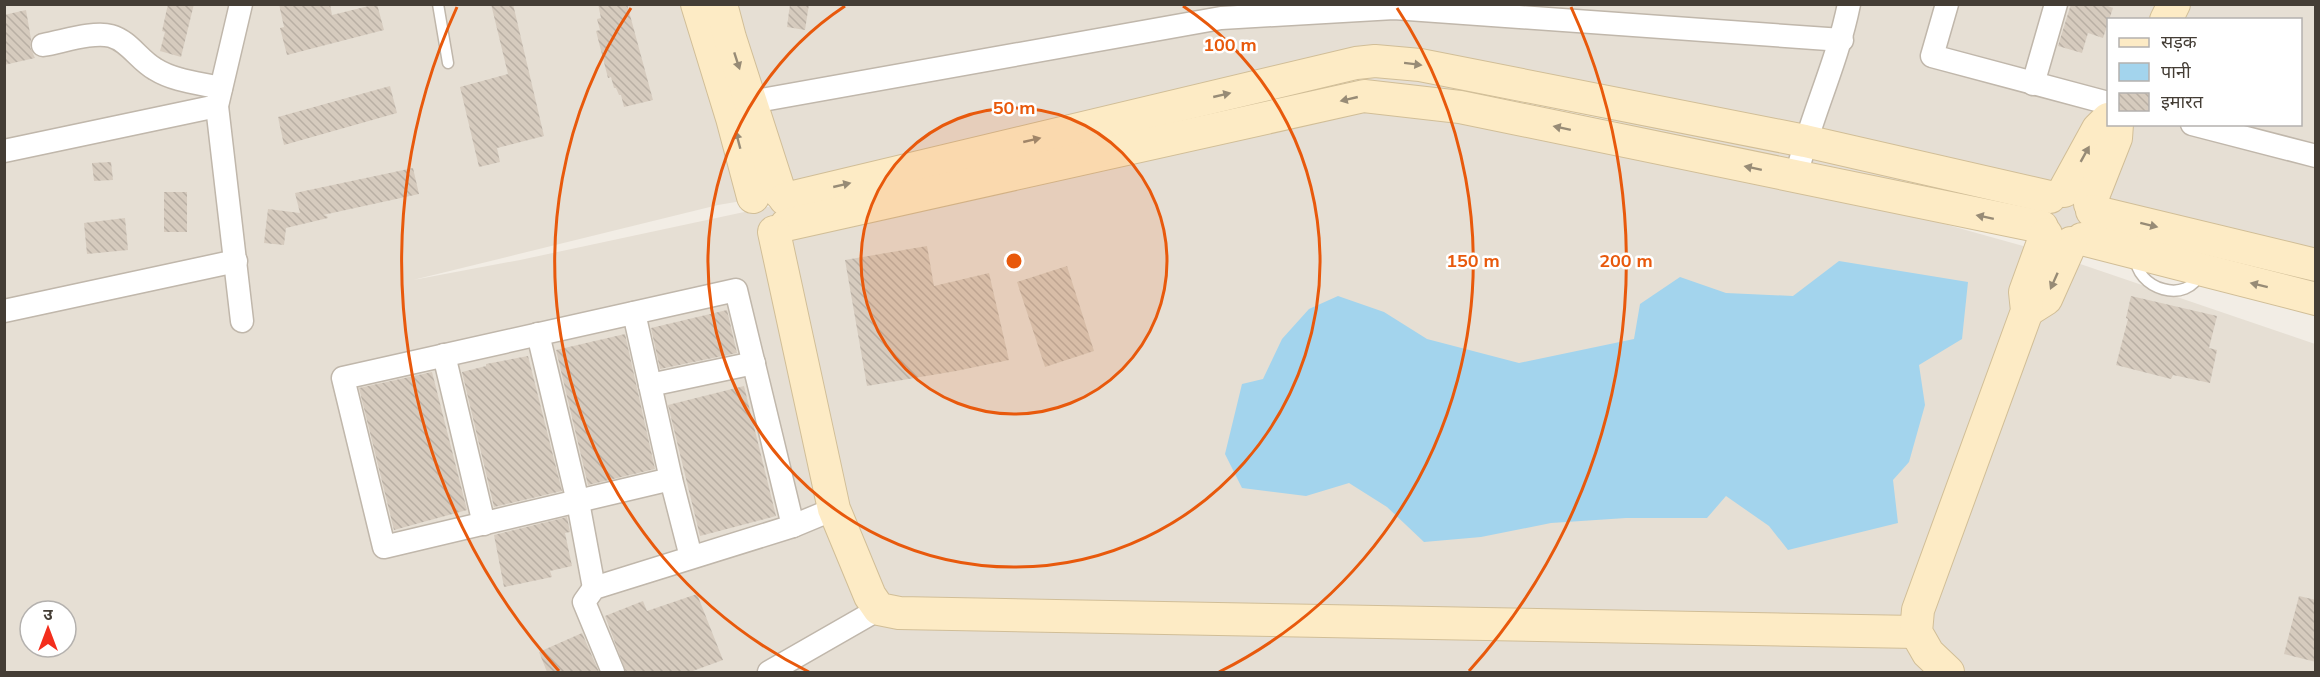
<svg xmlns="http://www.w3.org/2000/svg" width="2320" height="677" font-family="Mulish,'Noto Sans Devanagari',sans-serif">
<defs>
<pattern id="building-back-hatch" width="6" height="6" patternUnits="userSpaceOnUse" patternTransform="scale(1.5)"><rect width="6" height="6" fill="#d6cbbe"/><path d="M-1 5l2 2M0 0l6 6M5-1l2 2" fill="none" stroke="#b9afa4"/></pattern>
</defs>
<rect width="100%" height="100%" fill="#f2ede5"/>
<path fill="#e6dfd4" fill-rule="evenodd" d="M 4,5 L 2315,5 L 2315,291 L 1399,69 L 794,192 L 718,205 L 413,280 L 520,260 L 1399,72 L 2048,253 L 2315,344 L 2315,672 L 5,672 ZM 2108,20 L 2300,20 L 2300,124 L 2108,124 ZM 30,611 L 66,611 L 66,647 L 30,647 Z"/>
<path fill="#a3d4ed" d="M 1839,261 L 1968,282 L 1962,339 L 1919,365 L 1925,405 L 1909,462 L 1893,480 L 1898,523 L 1788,550 L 1769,526 L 1726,496 L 1707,518 L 1626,518 L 1551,523 L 1481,537 L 1424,542 L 1387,507 L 1349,483 L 1306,496 L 1242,488 L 1225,454 L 1242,384 L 1263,379 L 1282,339 L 1309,309 L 1338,296 L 1384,312 L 1427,339 L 1519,363 L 1634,339 L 1640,304 L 1680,277 L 1726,293 L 1793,296 Z"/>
<g fill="url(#building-back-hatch)">
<path d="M 168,4 L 194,4 L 181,57 L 160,51 L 165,32 L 162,31 Z"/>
<path d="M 279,4 L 330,4 L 332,15 L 377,4 L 384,30 L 287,55 L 280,28 L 284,27 Z"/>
<path d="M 491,4 L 513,4 L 544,136 L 497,148 L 500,162 L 479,167 L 460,87 L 508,74 Z"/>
<path d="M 598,4 L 627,4 L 653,100 L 624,107 L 621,95 L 619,95 L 616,88 L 614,88 L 611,77 L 608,78 L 596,31 L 600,30 L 597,19 L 601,18 Z"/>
<path d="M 790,4 L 809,4 L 805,30 L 787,27 Z"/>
<path d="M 2071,4 L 2103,4 L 2113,8 L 2103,38 L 2088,33 L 2082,53 L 2058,46 Z"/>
<path d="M 26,10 L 31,39 L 30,47 L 35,58 L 4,65 L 4,15 Z"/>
<path d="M 390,86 L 397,113 L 284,145 L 278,117 Z"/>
<path d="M 111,162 L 113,180 L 94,181 L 92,163 Z"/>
<path d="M 413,168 L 419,194 L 323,215 L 327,216 L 328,218 L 286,228 L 284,245 L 264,243 L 268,209 L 300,213 L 295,193 Z"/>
<rect x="164" y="192" width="23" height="40"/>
<path d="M 125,218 L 128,250 L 87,254 L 84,223 Z"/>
<path d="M 927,246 L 934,286 L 989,273 L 1009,360 L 956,371 L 867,386 L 845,260 Z"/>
<path d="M 1067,266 L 1094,351 L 1045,367 L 1017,282 Z"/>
<path d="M 2131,296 L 2217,316 L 2209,348 L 2217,350 L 2210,383 L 2173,375 L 2171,379 L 2116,365 L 2128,319 L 2126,318 Z"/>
<path d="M 727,310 L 737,353 L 660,369 L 651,328 Z"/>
<path d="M 625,334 L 655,469 L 588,485 L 556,350 Z"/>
<path d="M 528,356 L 562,491 L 494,507 L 462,372 L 486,366 L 486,364 Z"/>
<path d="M 432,372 L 467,510 L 394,530 L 359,388 Z"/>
<path d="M 744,386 L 776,516 L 700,536 L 668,405 Z"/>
<path d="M 567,517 L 570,532 L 565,533 L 572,566 L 550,571 L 552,577 L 504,587 L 494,535 Z"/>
<path d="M 697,594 L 723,660 L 690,672 L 626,672 L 605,616 L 643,601 L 647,611 Z"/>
<path d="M 2299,596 L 2316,600 L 2316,662 L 2284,654 Z"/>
<path d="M 582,633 L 599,672 L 547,672 L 539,652 Z"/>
</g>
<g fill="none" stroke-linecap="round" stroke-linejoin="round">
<defs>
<g id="lane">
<path d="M 438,4 L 448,63"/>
<path d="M 2136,256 C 2134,289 2189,306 2200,272"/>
</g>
<g id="street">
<path d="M 241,4 L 217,106 L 242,321"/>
<path d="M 1947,4 L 1932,56 L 2108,103"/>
<path d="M 43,45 C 62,42 93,31 111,36 C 129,41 139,60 155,69 C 174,81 199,83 221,88"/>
<path d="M 2033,84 L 2056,4"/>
<path d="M 751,102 L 1221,18 L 1394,8 L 1842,40"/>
<path d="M 2192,124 L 2316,156"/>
<path d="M 4,151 L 217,106"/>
<path d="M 1796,177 C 1810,118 1837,64 1849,4"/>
<path d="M 4,311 L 236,261"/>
<path d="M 634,313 L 671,479 L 691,557"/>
<path d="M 538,334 L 578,502 L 594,588"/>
<path d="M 444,355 L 484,524"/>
<path d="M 650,385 L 754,363"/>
<path d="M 671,479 L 384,547 L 343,378 L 736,290 L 793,526"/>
<path d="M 613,672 L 584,602 L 594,588 L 793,526 L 834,509"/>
<path d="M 769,672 L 879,609"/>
</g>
<g id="secondary">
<path d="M 697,4 L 732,118 L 753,197"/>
<path d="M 721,4 L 730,38 L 780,193"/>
<path d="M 2166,20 L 2174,4"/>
<path d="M 2064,191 L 2098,129 L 2108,119"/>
<path d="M 785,199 L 1356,63 L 1375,61 L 1420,65 L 1805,141 L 2050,197"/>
<path d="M 2090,204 L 2116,138 L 2117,124"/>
<path d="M 2092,211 L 2316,265"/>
<path d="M 786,225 L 1364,96 L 1460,107 L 2042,227"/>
<path d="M 774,232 L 834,509 L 870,596 L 879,609 L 899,613 L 1916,632"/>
<path d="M 2082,239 L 2316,299"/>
<path d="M 2027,311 L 2046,299 L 2071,243"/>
<path d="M 1948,672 L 1928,653 L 1916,632 L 1918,610 L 2027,311 L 2025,292 L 2046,234"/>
</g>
</defs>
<use href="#lane" stroke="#c0b7ab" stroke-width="13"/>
<use href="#street" stroke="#c0b7ab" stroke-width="25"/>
<use href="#secondary" stroke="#d1be97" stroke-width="34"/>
<use href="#lane" stroke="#fff" stroke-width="10"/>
<use href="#street" stroke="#fff" stroke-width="22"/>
<use href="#secondary" stroke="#fdebc5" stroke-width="32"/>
</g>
<defs><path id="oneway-solid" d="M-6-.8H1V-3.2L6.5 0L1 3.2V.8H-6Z" transform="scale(1.5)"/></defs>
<g fill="#978b76">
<use href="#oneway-solid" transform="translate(737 61) rotate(72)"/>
<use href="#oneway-solid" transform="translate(1413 64) rotate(7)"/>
<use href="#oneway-solid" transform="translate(1222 95) rotate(-13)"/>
<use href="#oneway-solid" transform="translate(1349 99) rotate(167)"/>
<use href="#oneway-solid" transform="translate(1562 128) rotate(-168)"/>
<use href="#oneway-solid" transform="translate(738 140) rotate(-105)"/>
<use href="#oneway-solid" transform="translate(1032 140) rotate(-13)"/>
<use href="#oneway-solid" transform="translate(2085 154) rotate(-61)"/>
<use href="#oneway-solid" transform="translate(1753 168) rotate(-168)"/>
<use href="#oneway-solid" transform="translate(842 185) rotate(-13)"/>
<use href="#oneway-solid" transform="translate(1985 217) rotate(-168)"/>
<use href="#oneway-solid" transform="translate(2149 225) rotate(14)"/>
<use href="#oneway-solid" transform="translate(2054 281) rotate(114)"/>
<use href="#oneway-solid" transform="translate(2259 285) rotate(-166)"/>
</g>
<circle cx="1014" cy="261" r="153" fill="#e8590c" fill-opacity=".12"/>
<g fill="none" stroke="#e8590c" stroke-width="3">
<circle cx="1014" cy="261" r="153"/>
<path d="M1183 6A306 306 0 1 1 845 6"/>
<path d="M809 672A459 459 0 0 1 631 8M1397 8A459 459 0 0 1 1219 672"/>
<path d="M559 671A612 612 0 0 1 457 7M1571 7A612 612 0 0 1 1469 671"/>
</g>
<circle cx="1014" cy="261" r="9" fill="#e8590c" stroke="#fff" stroke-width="3"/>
<g font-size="18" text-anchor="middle" font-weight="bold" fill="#e8590c" stroke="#fff" stroke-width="5" stroke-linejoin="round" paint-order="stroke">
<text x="1230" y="51">100 m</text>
<text x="1014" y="114">50 m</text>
<text x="1473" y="267">150 m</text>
<text x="1626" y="267">200 m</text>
</g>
<rect width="2320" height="677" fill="none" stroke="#443d35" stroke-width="12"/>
<rect x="2107" y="18" width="195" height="108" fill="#ffffff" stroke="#b4b1ae" stroke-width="1.5"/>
<rect x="2119" y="38" width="30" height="9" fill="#fdebc5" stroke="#b4b1ae" stroke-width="1.5"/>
<text x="2161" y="48" font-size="18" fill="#443d35">सड़क</text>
<rect x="2119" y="63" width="30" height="18" fill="#a3d4ed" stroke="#b4b1ae" stroke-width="1.5"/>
<text x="2161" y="78" font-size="18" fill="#443d35">पानी</text>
<rect x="2119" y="93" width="30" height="18" fill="url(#building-back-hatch)" stroke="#b4b1ae" stroke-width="1.5"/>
<text x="2161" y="108" font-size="18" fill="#443d35">इमारत</text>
<g transform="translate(48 629)"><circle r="28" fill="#ffffff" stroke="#b4b1ae" stroke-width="1.5"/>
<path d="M0-4.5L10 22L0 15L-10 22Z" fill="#f32e1c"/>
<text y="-9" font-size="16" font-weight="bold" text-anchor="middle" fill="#443d35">उ</text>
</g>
</svg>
